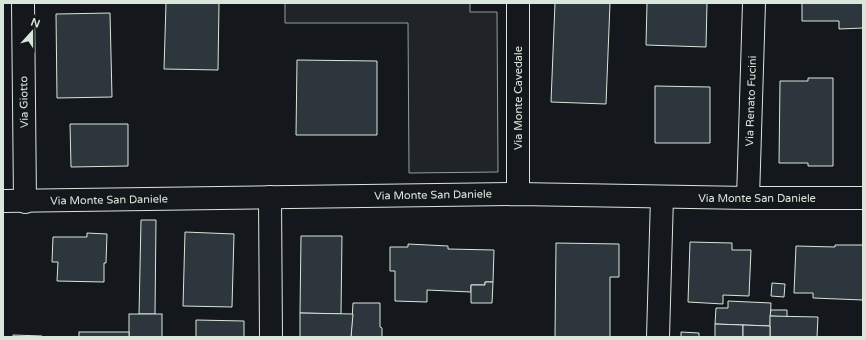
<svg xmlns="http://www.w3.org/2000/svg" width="866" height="340" font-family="'Varela Round',sans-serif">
<rect width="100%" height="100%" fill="#14181c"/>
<path fill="#202428" stroke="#939e99" d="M 285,3 L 470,3 L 470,12 L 497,12 L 498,172 L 409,173 L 408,23 L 285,23 Z"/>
<g fill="#2c363c" stroke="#d8e6dc">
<path d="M 166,3 L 219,3 L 218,70 L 164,69 Z"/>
<path d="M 555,3 L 610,3 L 606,104 L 551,102 Z"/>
<path d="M 647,3 L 707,3 L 706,47 L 646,45 Z"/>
<path d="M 802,3 L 863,3 L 863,28 L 839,29 L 839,21 L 802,21 Z"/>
<path d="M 110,13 L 112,97 L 57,98 L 56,14 Z"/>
<path d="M 297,60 L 377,61 L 377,135 L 296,135 Z"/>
<path d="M 808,78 L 833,78 L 833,166 L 808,166 L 808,163 L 779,163 L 780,81 L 808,81 Z"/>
<path d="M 655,86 L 710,87 L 710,143 L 655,143 Z"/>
<path d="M 70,124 L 128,124 L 128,166 L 71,167 Z"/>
<path d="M 141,220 L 156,220 L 155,314 L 139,314 Z"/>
<path d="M 185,232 L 234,234 L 232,307 L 183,306 Z"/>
<path d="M 87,233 L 107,234 L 106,263 L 104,263 L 104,282 L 57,281 L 58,262 L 52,262 L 53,237 L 87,237 Z"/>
<path d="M 301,236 L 342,236 L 341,314 L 300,313 Z"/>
<path d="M 690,242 L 732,243 L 732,250 L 751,250 L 749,296 L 723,295 L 723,304 L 688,302 Z"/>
<path d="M 556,243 L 619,244 L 619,277 L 610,277 L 610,337 L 555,337 Z"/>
<path d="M 408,244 L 448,246 L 448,249 L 494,250 L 493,282 L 485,282 L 485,285 L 471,285 L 471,292 L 427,290 L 427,302 L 395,301 L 395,271 L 390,271 L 390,247 L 408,247 Z"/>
<path d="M 835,245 L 863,245 L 863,300 L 813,298 L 813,293 L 794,293 L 796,246 L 835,247 Z"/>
<path d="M 485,282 L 493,282 L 492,303 L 471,303 L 471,285 L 485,285 Z"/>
<path d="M 772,283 L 785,284 L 784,297 L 771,296 Z"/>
<path d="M 728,301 L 771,303 L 770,326 L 715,324 L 716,308 L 728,308 Z"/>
<path d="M 353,303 L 380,303 L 380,327 L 382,328 L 382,337 L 351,337 Z"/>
<path d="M 771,310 L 787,310 L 787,317 L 770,316 Z"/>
<path d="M 300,313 L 353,314 L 351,337 L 300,337 Z"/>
<rect x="129" y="314" width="33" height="23"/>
<path d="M 770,316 L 818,317 L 817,337 L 770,337 Z"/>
<path d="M 196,320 L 244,321 L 244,337 L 196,337 Z"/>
<path d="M 715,324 L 743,325 L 743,337 L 715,337 Z"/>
<path d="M 743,325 L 770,326 L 770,337 L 743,337 Z"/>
<rect x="79" y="332" width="50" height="5"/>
<path d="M 681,332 L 699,333 L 699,337 L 681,337 Z"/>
<path d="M 13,335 L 42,336 L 42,337 L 13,337 Z"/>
</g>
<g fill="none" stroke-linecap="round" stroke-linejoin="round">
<defs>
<g id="minor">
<path d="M 23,3 L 25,202"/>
<path d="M 518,3 L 518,194"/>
<path d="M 270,197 L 271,337"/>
<path d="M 748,198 L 754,3"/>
<path d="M 3,201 L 518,194 L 748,198 L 863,198"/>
<path d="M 658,337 L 662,197"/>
</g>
</defs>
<use href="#minor" stroke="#d8e6dc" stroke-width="24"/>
<use href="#minor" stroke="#14181c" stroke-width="22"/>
</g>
<g text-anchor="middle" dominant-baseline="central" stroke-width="3" stroke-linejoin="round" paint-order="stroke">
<g font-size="11" fill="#d8e6dc" stroke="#14181c">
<text transform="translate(518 98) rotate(-90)">Via Monte Cavedale</text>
<text transform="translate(751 101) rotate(-88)">Via Renato Fucini</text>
<text transform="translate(24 102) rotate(-91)">Via Giotto</text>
<text transform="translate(433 195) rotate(-1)">Via Monte San Daniele</text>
<text x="757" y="198">Via Monte San Daniele</text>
<text transform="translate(109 200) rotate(-1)">Via Monte San Daniele</text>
</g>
</g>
<rect width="866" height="340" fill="none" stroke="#d8e6dc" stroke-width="8"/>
<g transform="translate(32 32) rotate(21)" stroke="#14181c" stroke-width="3" paint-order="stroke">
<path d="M0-3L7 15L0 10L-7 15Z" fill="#d8e6dc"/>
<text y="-6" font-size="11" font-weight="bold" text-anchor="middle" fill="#d8e6dc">N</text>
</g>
</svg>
